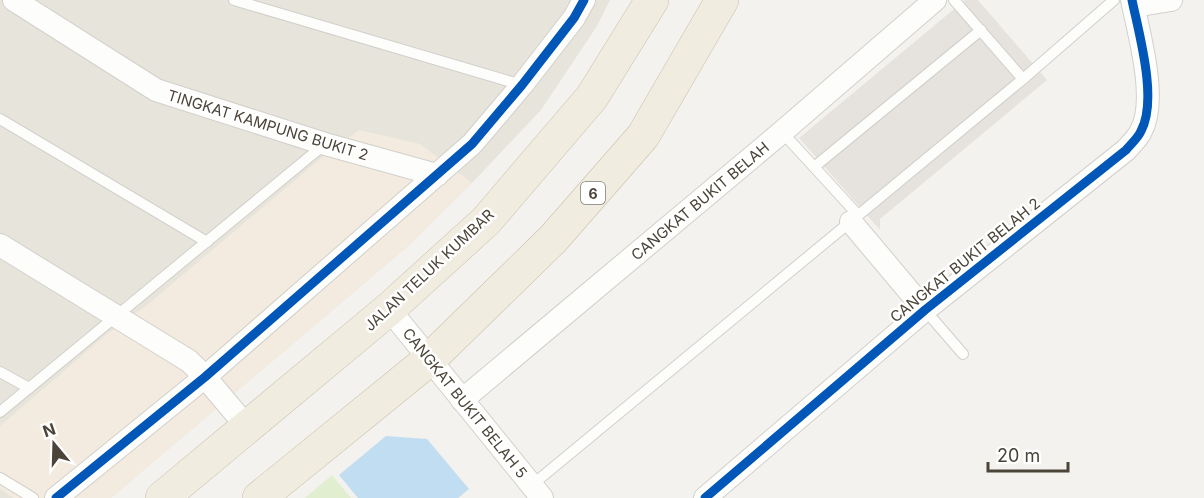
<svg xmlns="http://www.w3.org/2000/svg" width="1204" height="498" font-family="Inter,sans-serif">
<rect width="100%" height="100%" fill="#f4f2ee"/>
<path fill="#e7e4dc" d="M 0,0 L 610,0 L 597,26 L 541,110 L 472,183 L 407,247 L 111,498 L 0,498 Z"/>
<path fill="#f3ebdf" d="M 359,130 L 420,144 L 472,183 L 407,247 L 111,498 L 13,498 L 0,489 L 0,426 L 106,335 L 147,305 L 319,160 Z"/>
<path fill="#e1eecf" d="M 332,475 L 351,498 L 305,498 Z"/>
<path fill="#e6e3df" d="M 965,0 L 978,0 L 1047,80 L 880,219 L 880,230 L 799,138 Z"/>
<path fill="#c0ddf1" d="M 386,436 L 427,439 L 469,489 L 458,498 L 358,498 L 339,475 Z"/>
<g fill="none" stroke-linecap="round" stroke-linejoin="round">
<defs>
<g id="service">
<path d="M 234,0 L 522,85"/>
<path d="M 954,0 L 1023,79"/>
<path d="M 0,119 L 207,242"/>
<path d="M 782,132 L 858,215"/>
<path d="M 814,167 L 981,30"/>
<path d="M 925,310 L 963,354"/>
<path d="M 0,372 L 29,388"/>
<path d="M 0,412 L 325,144"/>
<path d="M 0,478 L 33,498"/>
<path d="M 532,485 L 1023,79 L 1114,0"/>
</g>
<g id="minor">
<path d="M 14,0 L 156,90 L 325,144 L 437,175"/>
<path d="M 1134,6 L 1171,0"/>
<path d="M 851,222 L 925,310"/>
<path d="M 0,245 L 189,361 L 205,377 L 247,427"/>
<path d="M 389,309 L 542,498"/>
<path d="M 462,400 L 782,132 L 935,0"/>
<path d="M 56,498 L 205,377 L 472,144 L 522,85 L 574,18 L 584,0"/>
<path d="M 705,498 L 925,310 L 1126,150 C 1131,144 1138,138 1141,131 C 1158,100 1139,34 1132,0"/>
</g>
<g id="trunk">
<path d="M 162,498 L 389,309 L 486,221 L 592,97 L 652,0"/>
<path d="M 259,498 L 430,359 L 553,239 L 643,136 L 722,0"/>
</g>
</defs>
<use href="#service" stroke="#d2d0cb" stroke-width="12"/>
<use href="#minor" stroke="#d2d0cb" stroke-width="24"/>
<use href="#trunk" stroke="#ccbfa9" stroke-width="34"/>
<use href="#service" stroke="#fdfdfc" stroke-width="10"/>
<use href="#minor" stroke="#fdfdfc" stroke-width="22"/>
<use href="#trunk" stroke="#f0ece0" stroke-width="33"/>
<defs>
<g id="cycleway">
<path d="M 56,498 L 205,377 L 472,144 L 522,85 L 574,18 L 584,0"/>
<path d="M 705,498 L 925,310 L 1126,150 C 1131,144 1138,138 1141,131 C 1158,100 1139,34 1132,0"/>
</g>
</defs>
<use href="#cycleway" stroke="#fff" stroke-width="13"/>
<use href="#cycleway" stroke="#0057b8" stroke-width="9"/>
</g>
<g text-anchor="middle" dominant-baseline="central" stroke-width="5" stroke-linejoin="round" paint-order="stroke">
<rect fill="#fff" stroke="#817c74" stroke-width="1.5" x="581" y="182" width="24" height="22" rx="4.5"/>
<g font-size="14" font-weight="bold" fill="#4b4439">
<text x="593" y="193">6</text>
</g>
<g font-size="15" fill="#4b4439" stroke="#fff">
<text transform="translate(268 125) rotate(17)">TINGKAT KAMPUNG BUKIT 2</text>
<text transform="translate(700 201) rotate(-40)">CANGKAT BUKIT BELAH</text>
<text transform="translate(965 260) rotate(-39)">CANGKAT BUKIT BELAH 2</text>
<text transform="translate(429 270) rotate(-43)">JALAN TELUK KUMBAR</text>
<text transform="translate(465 403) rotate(51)">CANGKAT BUKIT BELAH 5</text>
</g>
</g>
<g transform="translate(54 444) rotate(341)" stroke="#ffffff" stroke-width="4.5" paint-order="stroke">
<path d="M0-4.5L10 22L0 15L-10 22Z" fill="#4b4439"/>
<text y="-9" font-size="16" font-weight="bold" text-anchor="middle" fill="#4b4439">N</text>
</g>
<path d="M988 462v9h80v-9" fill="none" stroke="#4b4439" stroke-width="3"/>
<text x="997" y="462" font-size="18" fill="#4b4439" stroke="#ffffff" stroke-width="4.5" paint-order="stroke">20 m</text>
</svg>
